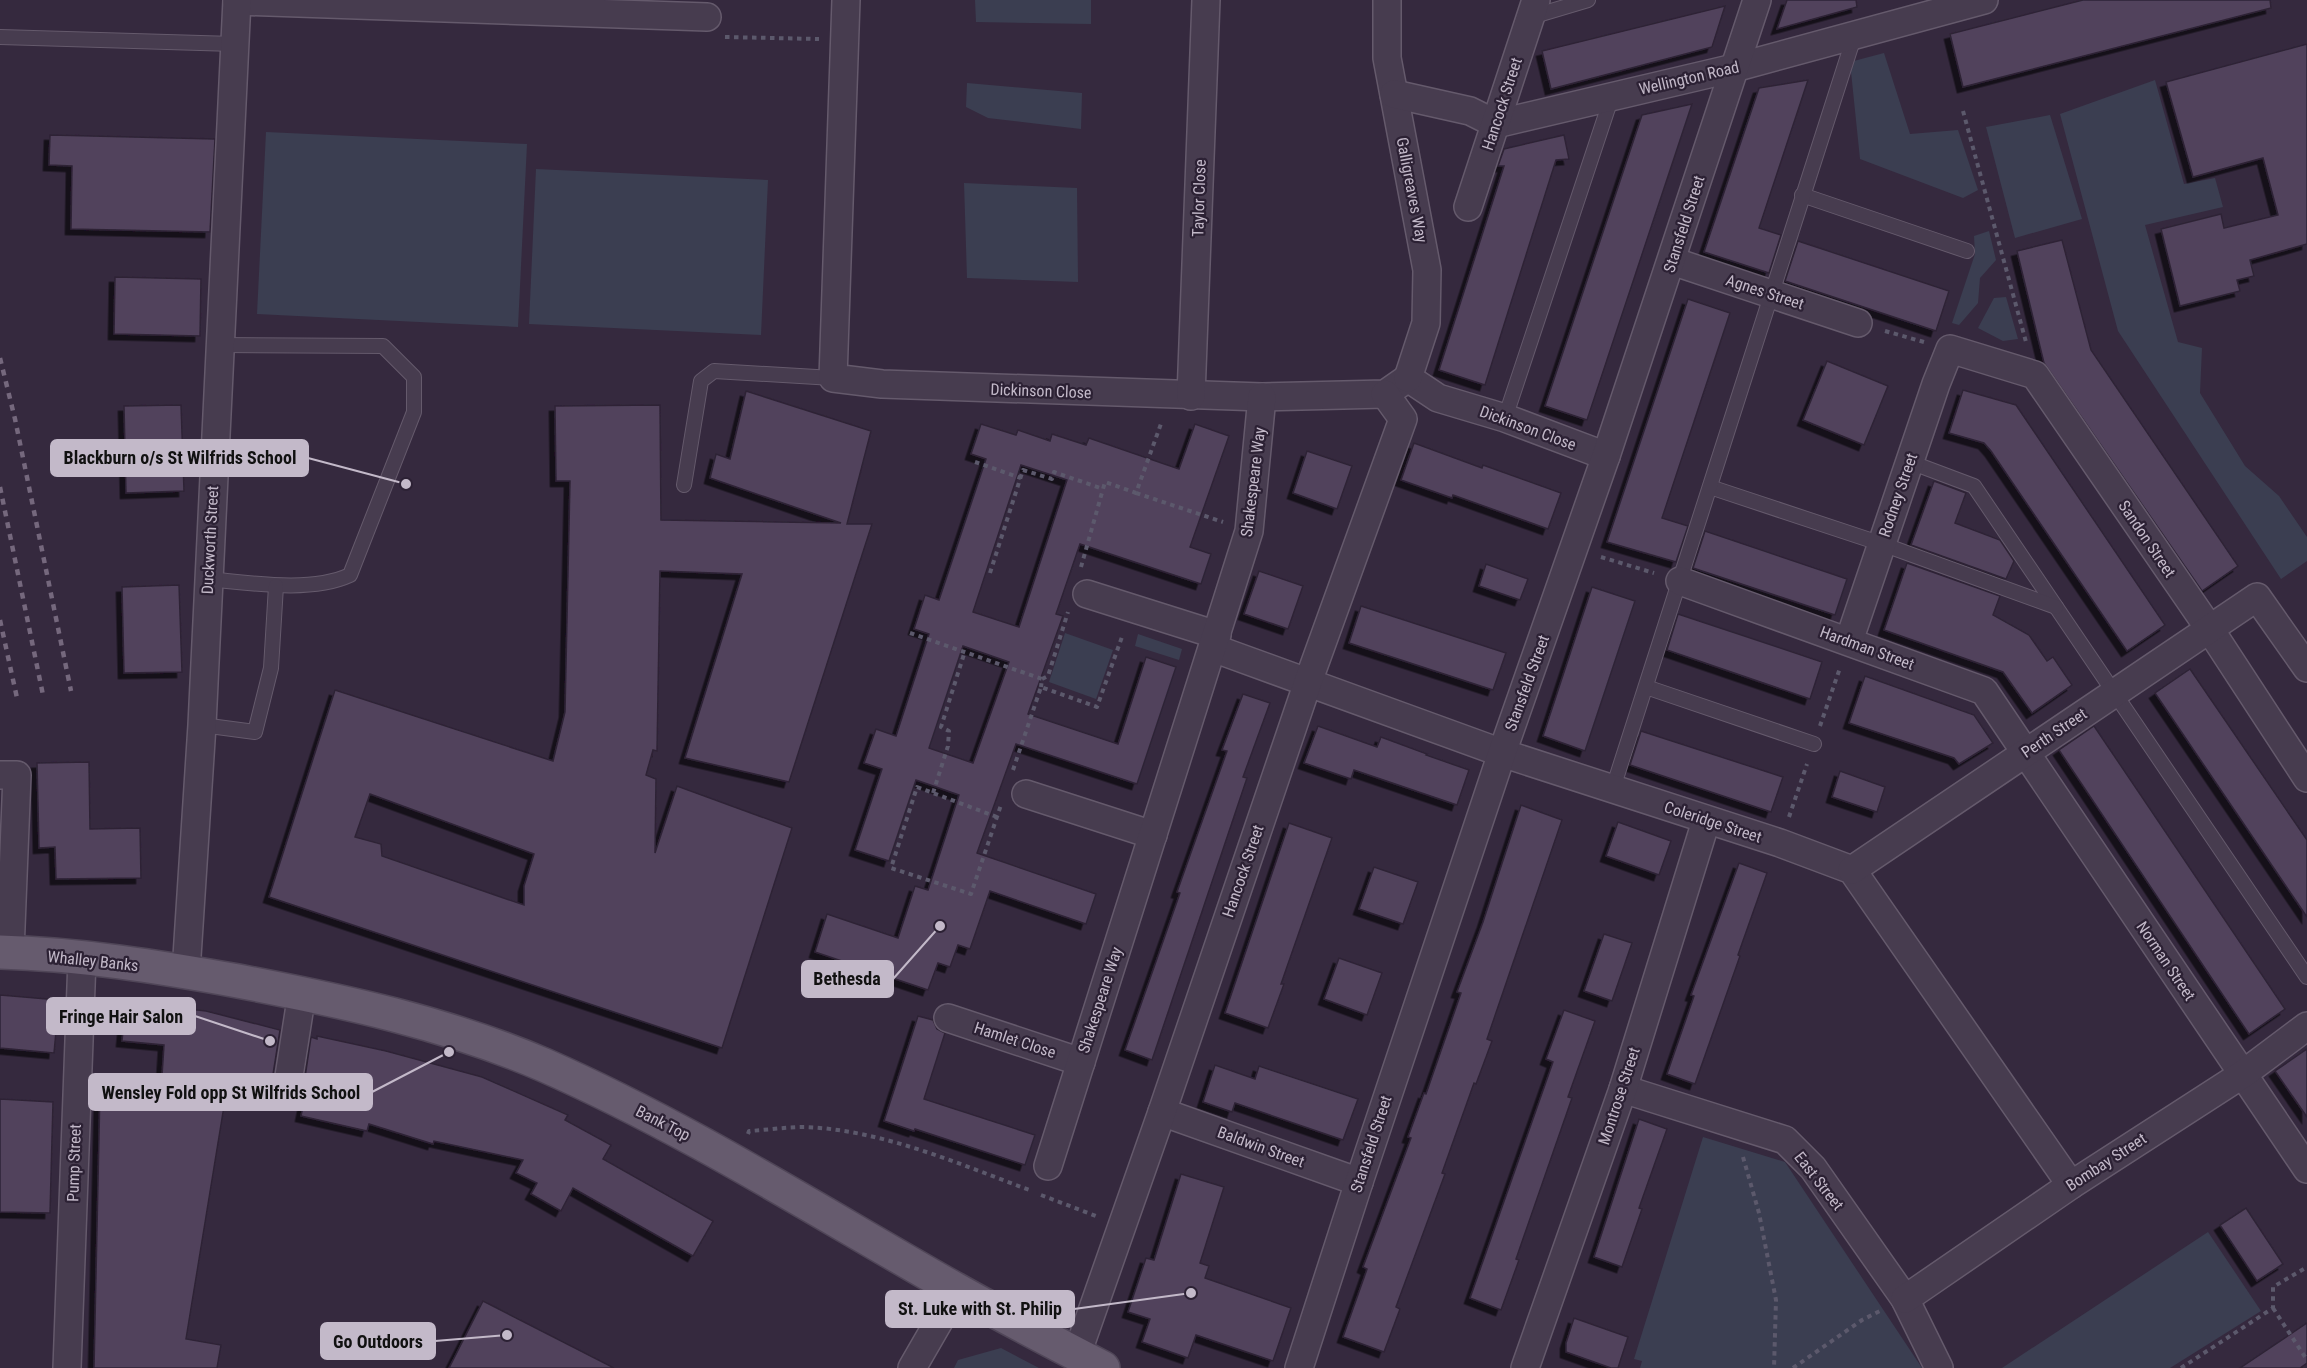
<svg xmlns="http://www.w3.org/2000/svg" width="2307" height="1368" font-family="'Roboto Condensed',sans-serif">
<defs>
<filter id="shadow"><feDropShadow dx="-5.5" dy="5.5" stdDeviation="0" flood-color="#0009"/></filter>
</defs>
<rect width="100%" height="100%" fill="#35293e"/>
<g fill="#3b3e51">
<path d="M 975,0 L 1091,0 L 1091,24 L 976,22 Z"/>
<path d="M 1884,53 L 1910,134 L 1958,130 L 1978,190 L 1963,198 L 1860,159 L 1850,62 Z"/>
<path d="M 2155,80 L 2184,184 L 2215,178 L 2223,207 L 2145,225 L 2178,342 L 2202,348 L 2200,393 L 2245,466 L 2279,496 L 2307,537 L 2307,561 L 2281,579 L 2118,331 L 2060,114 Z"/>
<path d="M 967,83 L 1082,93 L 1081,129 L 988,118 L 966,107 Z"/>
<path d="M 2050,115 L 2082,219 L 2015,238 L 1986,127 Z"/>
<path d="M 266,132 L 527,144 L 518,327 L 257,314 Z"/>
<path d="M 536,169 L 768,180 L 761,335 L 529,324 Z"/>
<path d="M 964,183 L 1077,188 L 1078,282 L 967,278 Z"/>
<path d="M 1989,231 L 1996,260 L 1980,278 L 1978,303 L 1959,325 L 1952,323 L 1975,254 L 1974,236 Z"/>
<path d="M 2006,297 L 2018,339 L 2003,341 L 1978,328 L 1994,298 Z"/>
<path d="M 1065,633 L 1113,650 L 1096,699 L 1049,682 Z"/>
<path d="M 1138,634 L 1182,649 L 1179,660 L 1135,646 Z"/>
<path d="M 1703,1137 L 1785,1162 L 1922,1368 L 1640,1368 L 1642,1361 L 1634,1359 Z"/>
<path d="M 2208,1232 L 2261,1311 L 2170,1368 L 2002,1368 Z"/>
<path d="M 1001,1348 L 1039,1368 L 954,1368 L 958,1360 Z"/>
</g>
<g fill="#51435c" stroke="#2e2336" stroke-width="1.5" fill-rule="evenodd" filter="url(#shadow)">
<path d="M 1787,0 L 1856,0 L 1857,7 L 1777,29 Z"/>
<path d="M 2083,0 L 2270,0 L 2271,8 L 1963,87 L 1950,34 Z"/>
<path d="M 1725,6 L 1712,47 L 1551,89 L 1542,51 Z"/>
<path d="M 2307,44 L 2307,244 L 2250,260 L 2254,276 L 2237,280 L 2240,291 L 2180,306 L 2161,229 L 2221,214 L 2224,228 L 2278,215 L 2263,158 L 2193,177 L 2166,82 Z"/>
<path d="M 1808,80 L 1759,228 L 1781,235 L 1769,273 L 1704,252 L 1759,88 Z"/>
<path d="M 1692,104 L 1587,420 L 1545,406 L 1642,115 Z"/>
<path d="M 50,135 L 215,139 L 210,232 L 71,229 L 72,166 L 49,165 Z"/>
<path d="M 1564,135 L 1569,159 L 1556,160 L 1485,385 L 1439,370 L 1504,166 L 1498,166 L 1504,149 Z"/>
<path d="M 2062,240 L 2091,350 L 2238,566 L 2202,591 L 2044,363 L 2017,251 Z"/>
<path d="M 1798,241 L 1949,291 L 1936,331 L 1785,281 Z"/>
<path d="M 115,277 L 201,279 L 200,336 L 114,334 Z"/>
<path d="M 1688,299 L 1730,313 L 1662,518 L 1688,526 L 1676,562 L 1607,542 Z"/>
<path d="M 1827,361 L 1888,386 L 1864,445 L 1803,420 Z"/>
<path d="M 1963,390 L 2016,405 L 2165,625 L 2127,651 L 1991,451 L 1984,443 L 1949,433 Z"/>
<path d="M 746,391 L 871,431 L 847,524 L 872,524 L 789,782 L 685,758 L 742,574 L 660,571 L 657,751 L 653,750 L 646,775 L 656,779 L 655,853 L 677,786 L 792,828 L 722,1048 L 269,897 L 335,690 L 553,761 L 565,712 L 570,481 L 556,481 L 555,406 L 660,405 L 661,520 L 841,523 L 710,478 L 716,454 L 730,459 ZM 370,794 L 534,854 L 524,886 L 524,905 L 382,856 L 381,844 L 355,837 Z"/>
<path d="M 181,405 L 184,491 L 126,493 L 124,406 Z"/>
<path d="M 981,424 L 1016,435 L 1018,430 L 1050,441 L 1052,434 L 1086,445 L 1089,438 L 1179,469 L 1195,424 L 1229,436 L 1190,547 L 1211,554 L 1201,584 L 1080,544 L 1056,614 L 1063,616 L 1028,714 L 1118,744 L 1146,657 L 1176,667 L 1137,784 L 1016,744 L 977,853 L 1096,894 L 1086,924 L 990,891 L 970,949 L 958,945 L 950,967 L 938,963 L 928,990 L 815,952 L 827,914 L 898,938 L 915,886 L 928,890 L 959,795 L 916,780 L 889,861 L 855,850 L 882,769 L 864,763 L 876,729 L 896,736 L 929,634 L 914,629 L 925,595 L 939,600 L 986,459 L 971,454 ZM 1021,465 L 1067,480 L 1019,627 L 973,612 ZM 963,646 L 1009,662 L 973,763 L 929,748 Z"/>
<path d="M 1414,443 L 1482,468 L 1483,465 L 1561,493 L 1548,529 L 1453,495 L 1452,498 L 1401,480 Z"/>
<path d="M 1307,451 L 1352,466 L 1337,509 L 1293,493 Z"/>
<path d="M 1934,481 L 1966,493 L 1955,523 L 2000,540 L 2014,561 L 2006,579 L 1911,545 Z"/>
<path d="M 1705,531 L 1847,579 L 1835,615 L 1693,568 Z"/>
<path d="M 1907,563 L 2000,596 L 1993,615 L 2029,635 L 2047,661 L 2053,657 L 2072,685 L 2032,713 L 2003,672 L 1884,630 Z"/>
<path d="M 1486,564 L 1528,579 L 1520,600 L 1479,586 Z"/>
<path d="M 1259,571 L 1303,586 L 1288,629 L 1244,614 Z"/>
<path d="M 179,585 L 182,672 L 124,673 L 122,587 Z"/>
<path d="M 1592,587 L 1635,601 L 1585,751 L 1543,736 Z"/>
<path d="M 1361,606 L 1506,653 L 1493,690 L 1349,643 Z"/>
<path d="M 1678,614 L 1822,662 L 1810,699 L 1667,650 Z"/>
<path d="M 2190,669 L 2307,840 L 2307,917 L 2155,693 Z"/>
<path d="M 1865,676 L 1974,715 L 1993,743 L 1959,764 L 1954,758 L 1849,723 Z"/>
<path d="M 1243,694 L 1270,703 L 1243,777 L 1247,778 L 1152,1060 L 1125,1050 L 1180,893 L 1177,892 L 1227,751 L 1222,750 Z"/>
<path d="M 1318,726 L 1377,747 L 1381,737 L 1427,754 L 1426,755 L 1469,770 L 1457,805 L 1354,770 L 1351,779 L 1304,763 Z"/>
<path d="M 2094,726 L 2285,1009 L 2249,1034 L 2059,750 Z"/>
<path d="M 1641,731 L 1783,777 L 1771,812 L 1630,765 Z"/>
<path d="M 89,762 L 90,829 L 140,828 L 141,878 L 56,879 L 55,847 L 39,848 L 37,763 Z"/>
<path d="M 1840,771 L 1885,787 L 1877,812 L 1832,797 Z"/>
<path d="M 1521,805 L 1562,820 L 1487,1039 L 1492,1041 L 1476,1084 L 1474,1083 L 1442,1173 L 1445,1174 L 1396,1307 L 1400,1309 L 1384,1352 L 1343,1337 L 1367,1269 L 1363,1267 L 1411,1138 L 1408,1137 L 1424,1093 L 1426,1094 L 1461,993 L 1457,992 L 1483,922 Z"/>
<path d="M 1618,822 L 1671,841 L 1659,875 L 1606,856 Z"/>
<path d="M 1289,823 L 1332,838 L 1281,984 L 1284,984 L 1268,1028 L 1225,1013 Z"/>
<path d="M 1739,863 L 1767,873 L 1738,955 L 1740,956 L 1695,1084 L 1667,1074 L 1694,996 L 1691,995 Z"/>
<path d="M 1374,867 L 1418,882 L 1403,924 L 1359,909 Z"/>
<path d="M 1604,934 L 1632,943 L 1612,1001 L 1584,991 Z"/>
<path d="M 1339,958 L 1382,973 L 1367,1015 L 1324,999 Z"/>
<path d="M 0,995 L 59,1000 L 54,1053 L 0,1048 Z"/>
<path d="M 126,1002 L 206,1011 L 280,1030 L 271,1087 L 274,1097 L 227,1088 L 186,1339 L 221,1345 L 217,1368 L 94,1368 L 100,1090 L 161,1091 L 164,1045 L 122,1041 Z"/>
<path d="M 1564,1010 L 1595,1021 L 1568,1097 L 1572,1098 L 1516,1259 L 1519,1260 L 1501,1310 L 1470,1298 L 1553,1062 L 1546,1059 Z"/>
<path d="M 918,1016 L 933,1020 L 937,1029 L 945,1033 L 924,1099 L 1035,1135 L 1025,1165 L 915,1129 L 914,1131 L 884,1121 Z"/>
<path d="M 317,1036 L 386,1051 L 482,1077 L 568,1115 L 565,1120 L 611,1145 L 603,1159 L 713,1221 L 693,1256 L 573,1188 L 561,1211 L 531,1194 L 537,1183 L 516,1173 L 523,1160 L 434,1141 L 433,1144 L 369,1124 L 367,1131 L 301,1116 L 304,1102 L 297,1101 L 303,1091 L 311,1037 L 317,1039 Z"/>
<path d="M 2307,1049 L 2307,1117 L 2275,1071 Z"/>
<path d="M 1215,1065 L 1255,1079 L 1259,1066 L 1358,1099 L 1343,1140 L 1235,1103 L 1232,1112 L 1203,1102 Z"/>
<path d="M 0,1099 L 53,1102 L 50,1213 L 0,1212 Z"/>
<path d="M 1639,1119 L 1667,1129 L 1639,1208 L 1642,1209 L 1622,1267 L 1594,1257 Z"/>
<path d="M 1181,1174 L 1224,1187 L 1200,1263 L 1209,1266 L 1205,1278 L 1291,1308 L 1273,1361 L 1196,1335 L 1188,1358 L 1142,1342 L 1150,1319 L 1128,1312 L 1146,1258 L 1154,1260 Z"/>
<path d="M 2246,1208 L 2283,1264 L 2257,1281 L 2220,1225 Z"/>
<path d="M 483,1301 L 614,1368 L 449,1368 Z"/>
<path d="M 1574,1318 L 1628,1337 L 1618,1368 L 1611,1368 L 1566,1352 L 1566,1343 Z"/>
<path d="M 2307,1323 L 2307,1363 L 2300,1368 L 2240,1368 Z"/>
</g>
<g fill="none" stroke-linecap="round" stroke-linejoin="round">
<defs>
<g id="lane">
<path d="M 1531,17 L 1588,0"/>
<path d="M 0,37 L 234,44"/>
<path d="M 1802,195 L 1967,251"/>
<path d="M 1505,418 L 1612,96"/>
<path d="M 1910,462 L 1974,486 L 2307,977"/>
<path d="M 684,485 L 701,381 L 714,371 L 833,378"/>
<path d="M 1710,487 L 1882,544 L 2056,607"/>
<path d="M 208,579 C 251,583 311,593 350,575 L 414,412 L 414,377 L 383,346 L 219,345"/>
<path d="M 1646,687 L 1814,744"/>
<path d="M 202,725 L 255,732 L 271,668 L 276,586"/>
<path d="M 1613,788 L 1855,34"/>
</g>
<g id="street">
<path d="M 846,0 L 833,378 L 882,384 L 1262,397 L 1385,394 L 1408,378 L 1438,398 L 1505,418 L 1606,456"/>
<path d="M 1387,0 L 1387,58 L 1427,270 L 1426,323 L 1408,378"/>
<path d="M 237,1 L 707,17"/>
<path d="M 1394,94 L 1470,111 L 1496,124 L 1734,68 L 1984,0"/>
<path d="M 1468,207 L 1536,0"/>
<path d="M 1672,261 L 1858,323"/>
<path d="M 1191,396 L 1206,0"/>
<path d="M 1680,581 L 1984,691 L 2307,1169"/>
<path d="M 1087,594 L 1217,635"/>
<path d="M 1849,641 L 1936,384 L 1950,349 L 2035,375 L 2209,628 L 2307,778"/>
<path d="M 1213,648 L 1502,753 L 1780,843 L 1852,870 L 2071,1185"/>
<path d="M 0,775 L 17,775 L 10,952"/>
<path d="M 1026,794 L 1153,835"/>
<path d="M 1852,870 L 2257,597 L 2307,668"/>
<path d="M 186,972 L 202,725 L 237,0"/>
<path d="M 948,1018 L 1081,1062"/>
<path d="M 287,1089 L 302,993"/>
<path d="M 1623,1089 L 1785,1140 L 1813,1168 L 1905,1299 L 1939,1368"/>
<path d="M 1162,1112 L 1359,1182"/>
<path d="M 1048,1166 L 1249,531 L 1262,397"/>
<path d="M 1905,1299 L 2071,1185 L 2243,1074 L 2307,1026"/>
<path d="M 1077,1354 L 1162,1112 L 1308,682 L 1403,419 L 1385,394"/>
<path d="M 67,1368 L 82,959"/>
<path d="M 912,1368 L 957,1290"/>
<path d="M 1299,1368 L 1359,1182 L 1502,753 L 1606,456 L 1757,0"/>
<path d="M 1525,1368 L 1623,1089 L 1706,821"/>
</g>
<path id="primary" d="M 0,952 C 79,954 160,967 238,981 C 343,1001 446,1023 544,1065 C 687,1128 819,1212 955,1289 C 1003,1316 1053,1342 1103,1368"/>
</defs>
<use href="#lane" stroke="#655a6c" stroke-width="16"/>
<use href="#street" stroke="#655a6c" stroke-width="30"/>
<use href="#primary" stroke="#504658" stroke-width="36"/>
<g stroke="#5c596c" stroke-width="4" stroke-dasharray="4.5 4.5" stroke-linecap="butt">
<path d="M 725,37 L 819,39"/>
<path d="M 1963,111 L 2026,342"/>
<path d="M 1885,331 L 1924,342"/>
<path d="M 975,462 L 1021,478"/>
<path d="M 1136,493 L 1223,522"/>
<path d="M 1601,557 L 1654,573"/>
<path d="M 1081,567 L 1103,489"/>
<path d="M 990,573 L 1023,470 L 1052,479 L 1054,472 L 1103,489 L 1105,482 L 1136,493 L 1162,421"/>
<path d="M 910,633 L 1042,679 L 1041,687"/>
<path d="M 1042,679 L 1048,676 L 1068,612"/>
<path d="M 1820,726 L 1840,668"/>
<path d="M 1013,770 L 1041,687 L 1097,707 L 1123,634"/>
<path d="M 933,793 L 948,746 L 949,731 L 941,727 L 965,651"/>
<path d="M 997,817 L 917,787 L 891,868 L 971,894 L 1001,805"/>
<path d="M 1789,817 L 1807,764"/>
<path d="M 748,1134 L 749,1131 C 767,1130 786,1127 805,1127 C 883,1130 959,1164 1032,1191"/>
<path d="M 1743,1157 L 1759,1213 L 1776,1300 L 1774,1368"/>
<path d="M 1041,1195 L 1096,1216"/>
<path d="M 2273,1308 L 2307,1360"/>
<path d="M 1793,1368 L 1862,1320 L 1880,1311"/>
<path d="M 2181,1368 L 2273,1308 L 2273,1287 L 2307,1267"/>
</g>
<use href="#lane" stroke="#473c4f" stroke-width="14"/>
<use href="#street" stroke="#473c4f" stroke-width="27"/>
<use href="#primary" stroke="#665b6e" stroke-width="33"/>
<g stroke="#75687d" stroke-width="4.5" stroke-dasharray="6 6" stroke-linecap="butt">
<path d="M 0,358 L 15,419 L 71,691"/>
<path d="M 0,487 L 43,695"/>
<path d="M 0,620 L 17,698"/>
</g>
</g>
<g text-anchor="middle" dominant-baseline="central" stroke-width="4.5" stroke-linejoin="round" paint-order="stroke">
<g font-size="16" fill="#c3b9c9" stroke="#2c2134">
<text transform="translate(1689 78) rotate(-13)">Wellington Road</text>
<text transform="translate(1502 104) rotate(-72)">Hancock Street</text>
<text transform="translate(1412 190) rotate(79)">Galligreaves Way</text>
<text transform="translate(1199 198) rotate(-88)">Taylor Close</text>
<text transform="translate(1684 224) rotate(-72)">Stansfeld Street</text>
<text transform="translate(1765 292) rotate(18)">Agnes Street</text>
<text transform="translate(1041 391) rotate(2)">Dickinson Close</text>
<text transform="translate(1528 428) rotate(20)">Dickinson Close</text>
<text transform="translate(1253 482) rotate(-83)">Shakespeare Way</text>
<text transform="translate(1898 495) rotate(-71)">Rodney Street</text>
<text transform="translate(2147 539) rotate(56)">Sandon Street</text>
<text transform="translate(210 540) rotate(-87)">Duckworth Street</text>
<text transform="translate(1867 648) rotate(20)">Hardman Street</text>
<text transform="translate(1527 683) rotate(-70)">Stansfeld Street</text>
<text transform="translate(2054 733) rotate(-34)">Perth Street</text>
<text transform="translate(1713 822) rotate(18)">Coleridge Street</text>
<text transform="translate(1243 871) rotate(-71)">Hancock Street</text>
<text transform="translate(93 961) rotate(6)">Whalley Banks</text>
<text transform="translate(2166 961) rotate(56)">Norman Street</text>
<text transform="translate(1100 1000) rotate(-72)">Shakespeare Way</text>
<text transform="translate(1015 1040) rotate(18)">Hamlet Close</text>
<text transform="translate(1619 1096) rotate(-72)">Montrose Street</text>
<text transform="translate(663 1123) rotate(27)">Bank Top</text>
<text transform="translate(1371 1144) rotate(-72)">Stansfeld Street</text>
<text transform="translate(1261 1147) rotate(20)">Baldwin Street</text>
<text transform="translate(2106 1162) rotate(-33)">Bombay Street</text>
<text transform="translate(74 1163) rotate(-88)">Pump Street</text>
<text transform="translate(1819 1181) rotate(52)">East Street</text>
</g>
</g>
<path fill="none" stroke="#c3b9c9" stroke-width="2" d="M406 484L308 458M940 926L893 979M270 1041L195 1016M449 1052L372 1092M1191 1293L1074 1309M507 1335L435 1341"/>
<g fill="#c3b9c9" stroke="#2c2134" stroke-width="2">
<circle cx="406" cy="484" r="6"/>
<circle cx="940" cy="926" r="6"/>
<circle cx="270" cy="1041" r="6"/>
<circle cx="449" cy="1052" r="6"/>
<circle cx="1191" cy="1293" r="6"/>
<circle cx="507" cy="1335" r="6"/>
</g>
<g fill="#c3b9c9" stroke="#c3b9c9" stroke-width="2">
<rect x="51" y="440" width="257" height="36" rx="6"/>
<rect x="802" y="961" width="91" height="36" rx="6"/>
<rect x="47" y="998" width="148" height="36" rx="6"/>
<rect x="89" y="1074" width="283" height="36" rx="6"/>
<rect x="886" y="1291" width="188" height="36" rx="6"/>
<rect x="321" y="1323" width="114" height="36" rx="6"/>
</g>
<g font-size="18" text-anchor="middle" font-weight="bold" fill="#111">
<text x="180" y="464">Blackburn o/s St Wilfrids School</text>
<text x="847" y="985">Bethesda</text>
<text x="121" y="1023">Fringe Hair Salon</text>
<text x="231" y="1099">Wensley Fold opp St Wilfrids School</text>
<text x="980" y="1315">St. Luke with St. Philip</text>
<text x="378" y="1348">Go Outdoors</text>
</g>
</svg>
